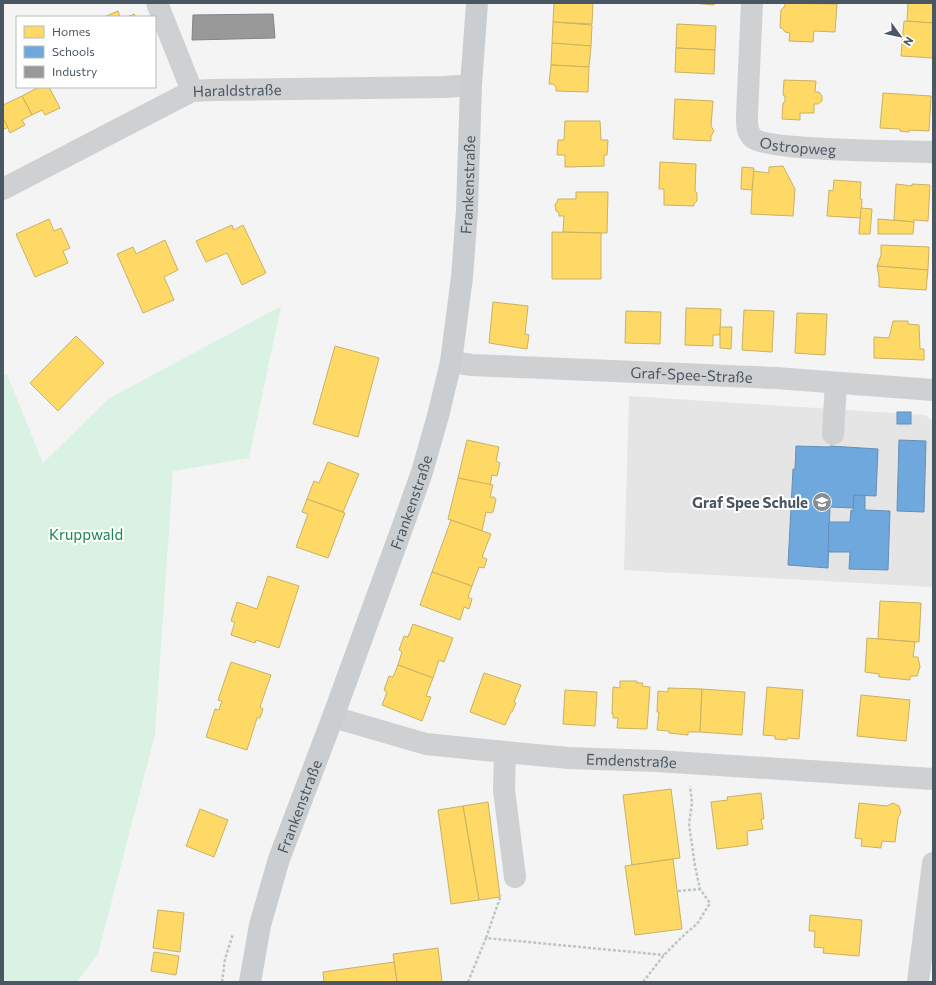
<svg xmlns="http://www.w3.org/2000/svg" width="936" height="985" font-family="Commissioner,sans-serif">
<rect width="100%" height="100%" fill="#f4f4f4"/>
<path fill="#e6e5e6" d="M 629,396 L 925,415 L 933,421 L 933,587 L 624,570 Z"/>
<path fill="#d9f2e3" d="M 281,306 L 249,458 L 173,471 L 155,734 L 98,954 L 77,982 L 3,982 L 3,376 L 7,374 L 43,463 L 108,399 Z"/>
<g fill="#ffd966" stroke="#c9b264">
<path d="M 554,3 L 593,3 L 592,24 L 553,22 Z"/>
<path d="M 693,3 L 714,3 L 714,5 Z"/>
<path d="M 785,3 L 837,4 L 835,32 L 814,31 L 813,42 L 789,41 L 790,33 L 785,32 L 782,28 L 780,28 L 781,10 L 785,6 Z"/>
<path d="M 908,3 L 933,3 L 933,23 L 907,21 Z"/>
<path d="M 118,11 L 120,17 L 104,17 Z"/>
<path d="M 134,14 L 136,17 L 127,17 Z"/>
<path d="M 904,21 L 933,23 L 933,58 L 901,56 Z"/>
<path d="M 553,22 L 592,25 L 591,46 L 552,43 Z"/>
<path d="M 677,24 L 716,26 L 715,50 L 676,48 Z"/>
<path d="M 552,43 L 591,46 L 589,67 L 551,65 Z"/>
<path d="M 676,48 L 715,50 L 714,74 L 675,72 Z"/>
<path d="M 551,65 L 589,67 L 588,92 L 556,91 L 556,87 L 553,84 L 549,84 Z"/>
<path d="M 784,80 L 816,81 L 815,92 L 819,92 L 822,96 L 822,101 L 818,104 L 814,104 L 814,113 L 800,113 L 800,120 L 782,119 L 783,103 L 785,102 L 785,96 L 783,95 Z"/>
<path d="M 39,87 L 49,87 L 60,108 L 45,115 L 42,110 L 32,115 L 22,96 Z"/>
<path d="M 883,93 L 931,96 L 929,131 L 909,130 L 909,132 L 900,131 L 900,129 L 880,128 Z"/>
<path d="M 22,96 L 32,115 L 22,120 L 25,125 L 10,133 L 3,118 L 3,105 Z"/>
<path d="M 675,99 L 713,101 L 711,126 L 714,131 L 711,136 L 711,141 L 673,139 Z"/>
<path d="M 3,118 L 8,127 L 3,130 Z"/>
<path d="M 565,121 L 600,121 L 601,140 L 608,140 L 607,155 L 604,155 L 604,166 L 565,167 L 565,155 L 557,155 L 558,140 L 564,140 Z"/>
<path d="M 660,162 L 696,164 L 695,191 L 697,193 L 697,201 L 694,204 L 694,206 L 664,205 L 664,189 L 659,189 Z"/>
<path d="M 783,166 L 795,189 L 793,216 L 751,214 L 753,171 L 769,173 L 769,167 Z"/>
<path d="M 742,167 L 754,168 L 752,190 L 741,189 Z"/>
<path d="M 834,180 L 861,182 L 860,199 L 862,199 L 861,218 L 827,216 L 829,190 L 833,191 Z"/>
<path d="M 896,184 L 912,186 L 912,184 L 930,185 L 928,221 L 914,220 L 914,222 L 894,220 Z"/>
<path d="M 576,192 L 608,192 L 607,233 L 563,232 L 564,216 L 559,216 L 559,213 L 556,211 L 555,205 L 557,202 L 558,199 L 576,199 Z"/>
<path d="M 861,208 L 872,209 L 870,234 L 859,234 Z"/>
<path d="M 49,219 L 54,231 L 61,228 L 70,248 L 63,251 L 68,263 L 35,277 L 16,234 Z"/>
<path d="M 878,219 L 914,222 L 913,234 L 878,234 Z"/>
<path d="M 232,225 L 234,230 L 243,225 L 266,273 L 242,285 L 227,253 L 206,262 L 196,241 Z"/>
<path d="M 552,232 L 601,233 L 601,279 L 552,279 Z"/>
<path d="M 165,240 L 178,270 L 164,277 L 174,300 L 143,313 L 117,254 L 133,247 L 136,254 Z"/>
<path d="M 881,245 L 929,247 L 928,270 L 877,266 L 881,255 Z"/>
<path d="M 877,266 L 928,270 L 926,290 L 879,287 L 879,277 Z"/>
<path d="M 493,302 L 528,306 L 525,334 L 529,335 L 527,349 L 489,343 Z"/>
<path d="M 686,308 L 721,309 L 720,335 L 713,335 L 713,346 L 685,345 Z"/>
<path d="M 744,310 L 774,311 L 772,352 L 742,350 Z"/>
<path d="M 626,311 L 661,312 L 660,344 L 625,343 Z"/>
<path d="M 797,313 L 827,314 L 825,355 L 795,353 Z"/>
<path d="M 893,321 L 908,321 L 908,324 L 919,325 L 920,349 L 924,349 L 924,360 L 874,358 L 874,337 L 889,338 Z"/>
<path d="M 720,327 L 732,327 L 731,349 L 720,348 Z"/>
<path d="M 76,336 L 104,363 L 58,411 L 30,383 Z"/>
<path d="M 335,346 L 379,358 L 358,437 L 313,424 Z"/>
<path d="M 467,440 L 499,447 L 496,461 L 500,463 L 497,476 L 492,475 L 490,485 L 458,478 Z"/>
<path d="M 328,462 L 359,474 L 343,512 L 307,499 L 314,481 L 319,483 Z"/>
<path d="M 458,478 L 493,485 L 490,497 L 494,497 L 496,500 L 493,512 L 491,513 L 486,512 L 482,531 L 448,519 Z"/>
<path d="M 307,499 L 345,513 L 328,558 L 296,547 L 308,514 L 302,512 Z"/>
<path d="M 451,520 L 491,534 L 482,557 L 487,559 L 484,568 L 479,567 L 472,586 L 432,572 Z"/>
<path d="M 432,572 L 472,586 L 468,597 L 472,599 L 469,609 L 464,607 L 460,620 L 420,605 Z"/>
<path d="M 268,576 L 299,586 L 279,648 L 256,640 L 255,643 L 231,635 L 235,622 L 231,621 L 237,602 L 257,609 Z"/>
<path d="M 880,601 L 921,603 L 919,642 L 878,639 Z"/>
<path d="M 413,624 L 453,638 L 444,662 L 439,660 L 433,678 L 398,665 L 402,652 L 399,650 L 404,636 L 408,637 Z"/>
<path d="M 867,638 L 915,642 L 913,657 L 918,657 L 920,667 L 917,676 L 910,676 L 910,680 L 879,677 L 879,674 L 865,672 Z"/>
<path d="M 231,662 L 271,675 L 260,707 L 263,709 L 260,718 L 257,718 L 247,750 L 206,737 L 215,709 L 219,710 L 222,701 L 218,700 Z"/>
<path d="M 398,665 L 433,678 L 426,696 L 431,697 L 422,721 L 382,705 L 387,692 L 384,690 L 389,676 L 393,677 Z"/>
<path d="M 484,673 L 521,685 L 514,702 L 516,703 L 512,712 L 511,712 L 505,725 L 470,712 Z"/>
<path d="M 620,681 L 637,681 L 637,683 L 643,683 L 642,686 L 650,687 L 647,729 L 617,728 L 618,718 L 613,718 L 613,714 L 612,714 L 613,687 L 620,688 Z"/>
<path d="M 767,687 L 803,690 L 799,739 L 787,738 L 787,740 L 775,739 L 775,736 L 763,735 Z"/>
<path d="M 668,688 L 702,689 L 700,732 L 688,732 L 688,735 L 669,733 L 669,731 L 657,730 L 659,712 L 657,712 L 658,691 L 668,692 Z"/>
<path d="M 702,689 L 745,692 L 742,735 L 700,732 Z"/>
<path d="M 565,690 L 597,692 L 595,726 L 563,724 Z"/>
<path d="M 861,695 L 910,700 L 906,741 L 857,736 Z"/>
<path d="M 671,789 L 680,858 L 632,865 L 623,795 Z"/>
<path d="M 761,793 L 764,819 L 761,819 L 763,829 L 747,831 L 748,845 L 717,849 L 711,802 L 728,800 L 727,797 Z"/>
<path d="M 488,802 L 500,897 L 479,900 L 463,806 Z"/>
<path d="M 859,803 L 887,806 L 893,803 L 899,806 L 901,812 L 898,818 L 895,842 L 882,841 L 881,848 L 861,846 L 862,839 L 855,838 Z"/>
<path d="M 463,806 L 479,900 L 451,904 L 438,810 Z"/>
<path d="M 200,809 L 228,820 L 214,857 L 186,846 Z"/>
<path d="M 673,859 L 682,929 L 635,935 L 625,866 Z"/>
<path d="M 158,910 L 184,913 L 180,952 L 153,948 Z"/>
<path d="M 810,915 L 862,920 L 859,956 L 823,953 L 824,948 L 814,947 L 815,931 L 809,931 Z"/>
<path d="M 438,948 L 442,982 L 397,982 L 393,954 Z"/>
<path d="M 154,952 L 179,956 L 176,975 L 151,971 Z"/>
<path d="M 394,962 L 397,982 L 324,982 L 323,972 Z"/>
</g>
<g fill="#6fa8dc" stroke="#648fb7">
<rect x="897" y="412" width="14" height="12"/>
<path d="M 899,440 L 926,441 L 924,512 L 897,511 Z"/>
<path d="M 796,446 L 830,447 L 830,446 L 878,449 L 876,496 L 854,495 L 853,508 L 830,507 L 828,568 L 788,565 L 793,469 L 795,469 Z"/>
<path d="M 854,495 L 865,496 L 865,510 L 890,511 L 888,570 L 849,569 L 850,552 L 828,552 L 829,522 L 850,522 L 851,510 L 853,511 Z"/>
</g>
<path fill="#999" stroke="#818588" d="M 273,14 L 275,38 L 192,40 L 193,15 Z"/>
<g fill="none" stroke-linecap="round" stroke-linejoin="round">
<g stroke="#bcc7c4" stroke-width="2.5" stroke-dasharray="3 2" stroke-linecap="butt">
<path d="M 678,891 L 700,889"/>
<path d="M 486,938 L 501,895"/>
<path d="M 222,982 L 225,959 L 233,934"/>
<path d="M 468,982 L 486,938 L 664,955"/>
<path d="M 643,982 L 664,955 L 685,934 L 697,924 L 710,903 L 700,889 L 695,866 L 689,824 L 692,803 L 690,786"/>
</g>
<g stroke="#ced0d2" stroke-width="22">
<path d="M 157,3 L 192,91"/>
<path id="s1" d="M 752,3 L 747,115 C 747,123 746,132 753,138 C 768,151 905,151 933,152"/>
<path id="s2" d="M 3,189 L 192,91 L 213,90 L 445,87 L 471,85"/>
<path id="s3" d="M 451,362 L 472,365 L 776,378 L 933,390"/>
<path d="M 833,434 L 836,383"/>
<path id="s4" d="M 333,717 L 426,744 L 505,752 L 568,758 L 657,761 L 933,779"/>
<path d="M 505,752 L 504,790 L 515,877"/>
<path d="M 918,982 L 933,863"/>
</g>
<path stroke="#caced1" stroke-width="22" id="s5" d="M 250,982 L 260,925 L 279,859 L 333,717 L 405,520 L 422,472 L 438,416 L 451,362 L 462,277 L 467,210 L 471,85 L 477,3"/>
</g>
<defs>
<symbol id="school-disc" viewBox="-11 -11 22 22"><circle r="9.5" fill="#868d94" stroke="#fff"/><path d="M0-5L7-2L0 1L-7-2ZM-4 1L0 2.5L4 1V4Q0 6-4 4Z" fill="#fff"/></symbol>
</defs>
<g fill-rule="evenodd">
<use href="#school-disc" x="811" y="491" width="22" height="22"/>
</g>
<g text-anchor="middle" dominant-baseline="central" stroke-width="4" stroke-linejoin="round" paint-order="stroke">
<g font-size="15" fill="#4a5661" stroke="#fff">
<text stroke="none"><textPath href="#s2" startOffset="258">Haraldstraße</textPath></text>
<text stroke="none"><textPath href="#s1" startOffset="183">Ostropweg</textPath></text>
<text stroke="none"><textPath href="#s5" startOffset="831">Frankenstraße</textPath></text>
<text stroke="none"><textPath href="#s3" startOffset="241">Graf-Spee-Straße</textPath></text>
<text stroke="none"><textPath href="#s5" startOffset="507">Frankenstraße</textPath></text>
<text stroke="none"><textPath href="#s4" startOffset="303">Emdenstraße</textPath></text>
<text stroke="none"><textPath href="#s5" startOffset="183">Frankenstraße</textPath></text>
</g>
<g font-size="15" font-weight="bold" fill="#4a5661" stroke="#fff" text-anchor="end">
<text x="808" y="502">Graf Spee Schule</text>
</g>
<g font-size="15" fill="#17864f" stroke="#fff">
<text x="86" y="534">Kruppwald</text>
</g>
</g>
<rect width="936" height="985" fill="none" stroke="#4a5661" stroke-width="8"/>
<rect x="16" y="16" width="140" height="72" fill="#ffffff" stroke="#b7bbc0"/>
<rect x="24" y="26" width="20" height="12" fill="#ffd966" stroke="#b7bbc0"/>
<text x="52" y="36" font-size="12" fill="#4a5661">Homes</text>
<rect x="24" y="46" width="20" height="12" fill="#6fa8dc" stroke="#b7bbc0"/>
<text x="52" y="56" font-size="12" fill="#4a5661">Schools</text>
<rect x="24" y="66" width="20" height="12" fill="#999999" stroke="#b7bbc0"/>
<text x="52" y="76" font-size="12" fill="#4a5661">Industry</text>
<g transform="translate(900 36) rotate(123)" stroke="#ffffff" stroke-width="3" paint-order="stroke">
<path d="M0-3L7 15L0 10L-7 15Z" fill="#4a5661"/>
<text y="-6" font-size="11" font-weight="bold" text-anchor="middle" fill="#4a5661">N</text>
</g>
</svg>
